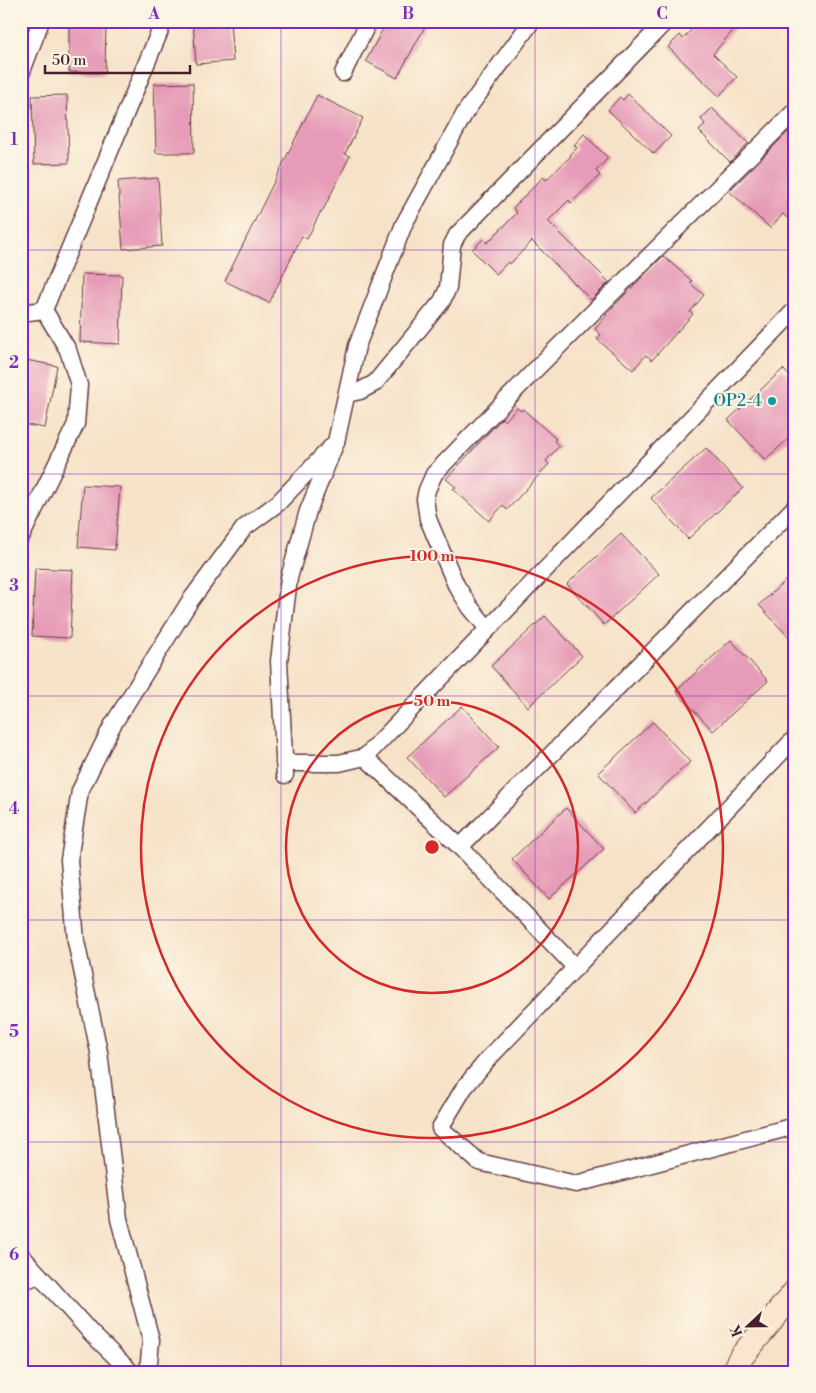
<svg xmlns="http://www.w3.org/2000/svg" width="816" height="1393" font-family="'Libre Bodoni',serif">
<rect width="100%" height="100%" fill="#fcf5e5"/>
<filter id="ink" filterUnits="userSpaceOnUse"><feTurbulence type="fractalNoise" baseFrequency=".02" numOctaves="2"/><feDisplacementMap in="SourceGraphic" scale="10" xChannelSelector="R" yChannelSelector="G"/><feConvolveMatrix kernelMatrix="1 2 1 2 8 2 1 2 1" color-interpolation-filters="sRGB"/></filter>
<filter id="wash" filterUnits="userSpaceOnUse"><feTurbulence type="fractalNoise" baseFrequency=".0096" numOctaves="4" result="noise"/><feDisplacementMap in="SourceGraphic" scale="20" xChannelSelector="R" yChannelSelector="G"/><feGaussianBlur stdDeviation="1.12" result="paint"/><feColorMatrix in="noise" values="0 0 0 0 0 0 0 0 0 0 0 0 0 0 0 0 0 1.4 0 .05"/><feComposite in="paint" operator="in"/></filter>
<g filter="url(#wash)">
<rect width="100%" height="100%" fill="#f6e2c8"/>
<g id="blocks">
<g fill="#e69cb8">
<path d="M 69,21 L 106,21 L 105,73 L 69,72 Z"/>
<path d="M 193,21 L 230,21 L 233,61 L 196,64 Z"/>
<path d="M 387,21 L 428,21 L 397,78 L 366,61 Z"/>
<path d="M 700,21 L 741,21 L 713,54 L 737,77 L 719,96 L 668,47 L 680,35 L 683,39 Z"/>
<path d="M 193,83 L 194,153 L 156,153 L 154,84 Z"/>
<path d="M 628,94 L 671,136 L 654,154 L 608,110 L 620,97 L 623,100 Z"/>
<path d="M 67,95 L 69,163 L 34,164 L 32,96 Z"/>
<path d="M 317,95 L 363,118 L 345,154 L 350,156 L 322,212 L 321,211 L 307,239 L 302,236 L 269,303 L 225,281 Z"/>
<path d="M 712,108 L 748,143 L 730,162 L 699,131 L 705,124 L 701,119 Z"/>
<path d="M 795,125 L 795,211 L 787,218 L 783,214 L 770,228 L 729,191 Z"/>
<path d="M 584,134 L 608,158 L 596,171 L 600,175 L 571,203 L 569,200 L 548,221 L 609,282 L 591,300 L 532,241 L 510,264 L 508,262 L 496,274 L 472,250 L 483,239 L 487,243 L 517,213 L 513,208 L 543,177 L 546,180 L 571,156 L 570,155 L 577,148 L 574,145 Z"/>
<path d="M 158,178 L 162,246 L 123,249 L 118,181 Z"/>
<path d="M 663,256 L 692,281 L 690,283 L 704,295 L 690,312 L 693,314 L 652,360 L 646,355 L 633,370 L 597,339 L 601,335 L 595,329 L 607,315 L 606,314 Z"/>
<path d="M 82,274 L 122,275 L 120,344 L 80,342 Z"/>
<path d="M 21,359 L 57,366 L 45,428 L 21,424 Z"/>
<path d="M 783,369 L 795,382 L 795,433 L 765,460 L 728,420 Z"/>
<path d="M 517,408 L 521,411 L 523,409 L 556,439 L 554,441 L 559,446 L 546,461 L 549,464 L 507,510 L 503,505 L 489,521 L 453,489 L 456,487 L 446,479 L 502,418 L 505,421 Z"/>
<path d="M 706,448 L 743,488 L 688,539 L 651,498 Z"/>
<path d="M 83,485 L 120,487 L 115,550 L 78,547 Z"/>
<path d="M 621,534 L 659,574 L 604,625 L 567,584 Z"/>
<path d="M 35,568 L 73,570 L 70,638 L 32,636 Z"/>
<path d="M 795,572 L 795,644 L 759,605 Z"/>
<path d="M 545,616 L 582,656 L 528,707 L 491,666 Z"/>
<path d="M 731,640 L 768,681 L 713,731 L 676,691 Z"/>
<path d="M 462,706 L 499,747 L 444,797 L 407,757 Z"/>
<path d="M 653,722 L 690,762 L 635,813 L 598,773 Z"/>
<path d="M 566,808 L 604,849 L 549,899 L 512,859 Z"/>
</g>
</g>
</g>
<g filter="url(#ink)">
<use href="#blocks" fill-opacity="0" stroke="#643c43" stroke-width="1"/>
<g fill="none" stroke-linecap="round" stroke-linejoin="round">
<defs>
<g id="minor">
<path d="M 343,73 L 369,21"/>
<path d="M 21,74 L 41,21"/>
<path d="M 44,310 L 164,21"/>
<path d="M 21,313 L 44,310 L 68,350 L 79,385 L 76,424 L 21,537"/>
<path d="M 347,394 L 360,391 L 375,383 L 442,301 L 448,288 L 452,245 L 457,235 L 666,21"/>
<path d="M 488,629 L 470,607 L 456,585 L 428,519 L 425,499 L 427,490 L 434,474 L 537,368 L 795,111"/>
<path d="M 795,738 L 488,1059 L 464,1088 L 440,1128 L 479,1162 L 576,1184 L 795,1126"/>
<path d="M 284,763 L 339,763 L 365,757"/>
<path d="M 285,775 L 279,661 L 289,578 L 308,511 L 336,442 L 357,346 L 404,224 L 466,111 L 532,21"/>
<path d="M 460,847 L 365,757 L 795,310"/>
<path d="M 576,968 L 460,847 L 795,507"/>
<path d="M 21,1255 L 92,1334 L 131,1372"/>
<path d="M 21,1282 L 39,1275"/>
<path d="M 148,1372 L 151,1340 L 119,1219 L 99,1052 L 76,941 L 69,860 L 80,791 L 112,726 L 190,601 L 244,528 L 278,503 L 336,442"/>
</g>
<path id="secondary" d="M 733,1372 L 741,1357 L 795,1292"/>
</defs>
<use href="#minor" stroke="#643c43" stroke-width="19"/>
<use href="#secondary" stroke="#643c43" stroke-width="26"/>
<use href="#minor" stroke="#fff" stroke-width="16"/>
<use href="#secondary" stroke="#fbe5cf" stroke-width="24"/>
</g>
</g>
<path fill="none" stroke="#7b2cbf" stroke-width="1" stroke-opacity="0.55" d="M 281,21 L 281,1372M 535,21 L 535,1372M 21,250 L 795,250M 21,474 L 795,474M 21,696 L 795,696M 21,920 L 795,920M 21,1142 L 795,1142"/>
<g fill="none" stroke="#d62828" stroke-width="2.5">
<circle cx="432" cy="847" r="146"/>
<circle cx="432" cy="847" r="291"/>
</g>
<circle fill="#0f9aa8" stroke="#fcf5e5" stroke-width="2" cx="772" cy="401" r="5"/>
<g text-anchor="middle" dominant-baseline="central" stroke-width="4" stroke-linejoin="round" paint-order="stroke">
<g font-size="16" fill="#0d838f" stroke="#fcf5e5" text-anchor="end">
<text x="762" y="401">OP2-4</text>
</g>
</g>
<circle cx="432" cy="847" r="8" fill="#d62828" stroke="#fcf5e5" stroke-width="2.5"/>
<g font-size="15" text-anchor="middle" font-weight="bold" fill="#d62828" stroke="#fcf5e5" stroke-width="4" stroke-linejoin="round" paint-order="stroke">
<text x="432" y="561">100 m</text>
<text x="432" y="706">50 m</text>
</g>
<rect width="816" height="1393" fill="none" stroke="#fcf5e5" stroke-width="55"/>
<g transform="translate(748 1326) rotate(248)" stroke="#fcf5e5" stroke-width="4" paint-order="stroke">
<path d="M0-4L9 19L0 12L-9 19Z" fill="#4a1f2b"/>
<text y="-8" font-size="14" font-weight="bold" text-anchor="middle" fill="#4a1f2b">K</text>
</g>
<path d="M45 65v8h145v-8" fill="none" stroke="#4a1f2b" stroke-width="2.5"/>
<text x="52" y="65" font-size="15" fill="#4a1f2b" stroke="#fcf5e5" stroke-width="4" paint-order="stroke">50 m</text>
<rect x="28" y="28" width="760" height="1338" fill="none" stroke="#7b2cbf" stroke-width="2"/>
<g font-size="16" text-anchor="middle" font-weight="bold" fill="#7b2cbf">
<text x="154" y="19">A</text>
<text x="408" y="19">B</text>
<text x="662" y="19">C</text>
<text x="14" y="145">1</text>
<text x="14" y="368">2</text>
<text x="14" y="591">3</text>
<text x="14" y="814">4</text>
<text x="14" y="1037">5</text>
<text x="14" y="1260">6</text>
</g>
</svg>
